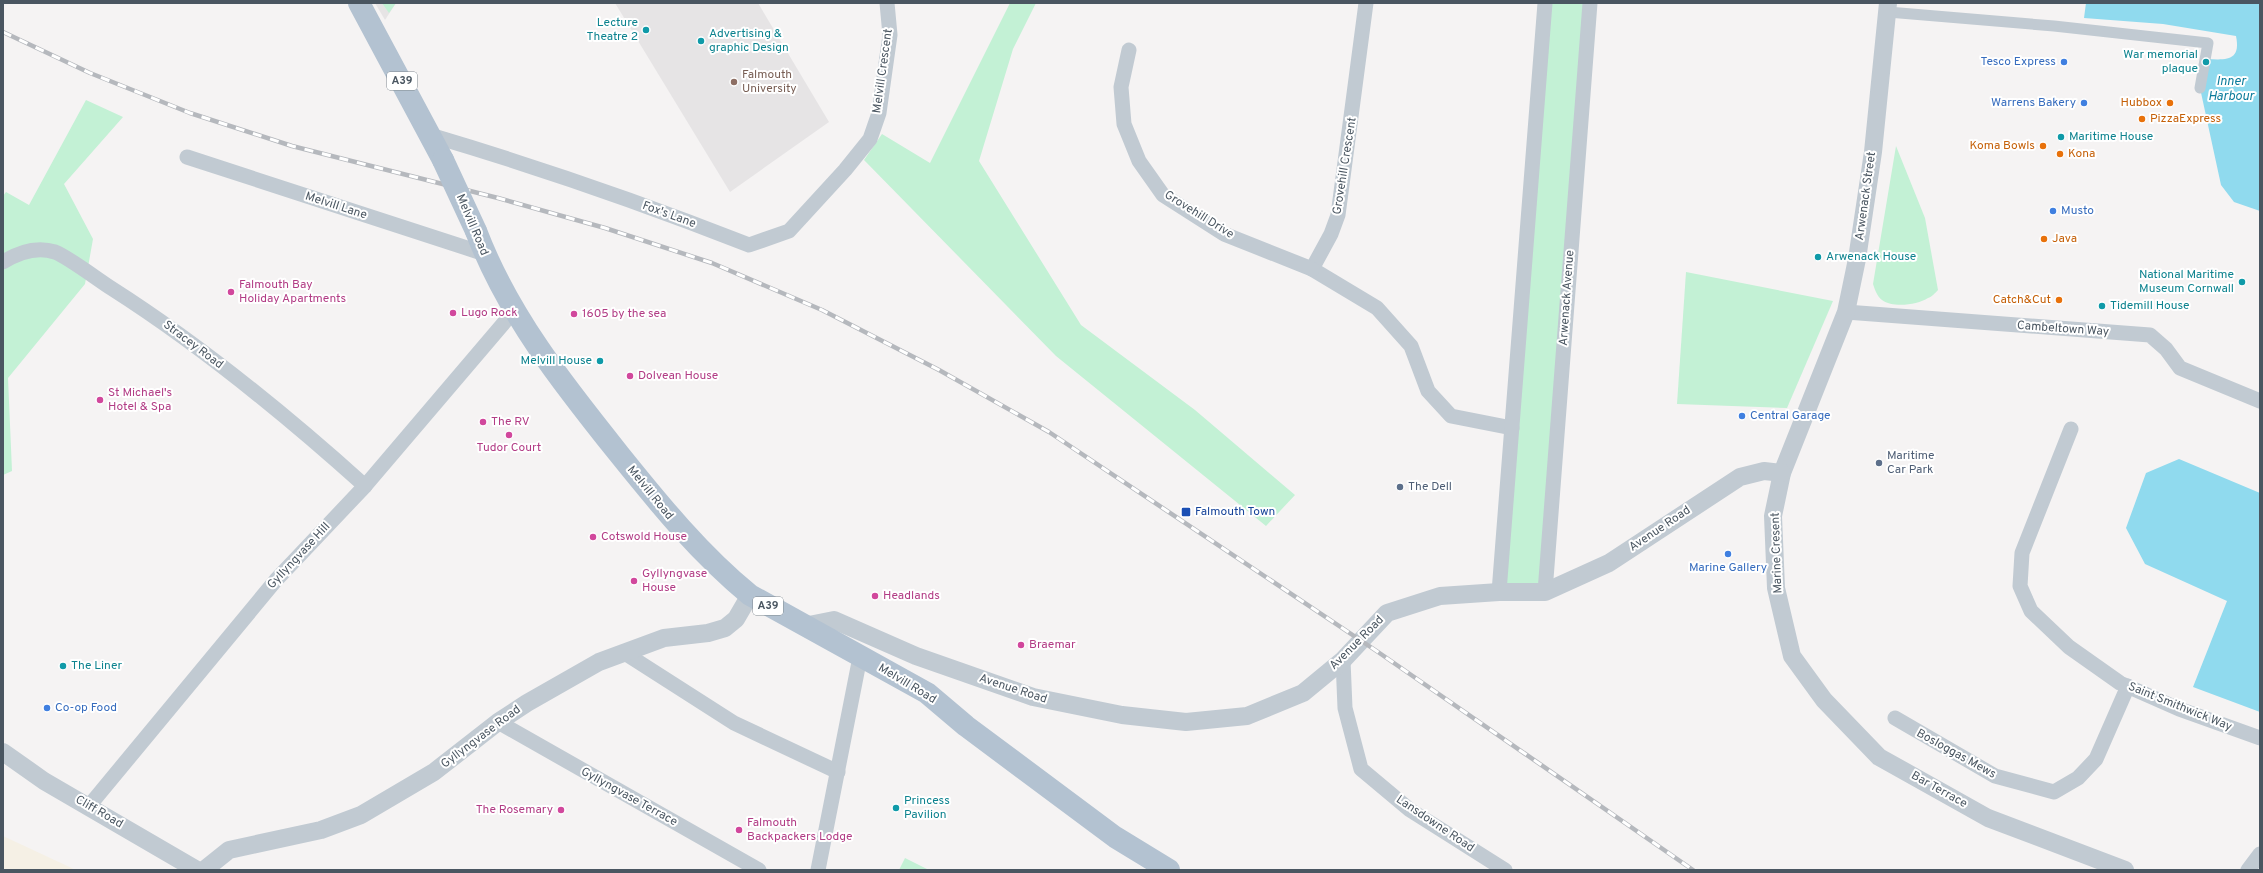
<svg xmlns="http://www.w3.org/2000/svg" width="2263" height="873" font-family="Overpass,sans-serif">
<rect width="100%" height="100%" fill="#f5f3f3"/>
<g fill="#e6e4e5">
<path d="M 375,3 L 396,3 L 385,20 Z"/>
<path d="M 615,3 L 758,3 L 829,122 L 730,192 Z"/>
</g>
<g fill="#c3f1d5">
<path d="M 382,3 L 396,3 L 389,13 Z"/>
<path d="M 1010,3 L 1036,3 L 1013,49 L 979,161 L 1081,325 L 1195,410 L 1295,495 L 1266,526 L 1056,356 L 864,160 L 882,134 L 930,163 Z"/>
<path d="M 1549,3 L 1587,3 L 1542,590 L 1503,588 Z"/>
<path d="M 86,100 L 123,117 L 64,184 L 93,239 L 85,284 L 8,378 L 12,471 L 3,475 L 3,196 L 6,192 L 29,205 Z"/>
<path d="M 1896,146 L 1925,218 L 1938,290 C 1935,293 1932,297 1928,298 C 1917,305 1893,308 1882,300 C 1877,296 1875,290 1873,284 Z"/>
<path d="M 1686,272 L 1833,301 L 1787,408 L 1677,404 Z"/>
<path d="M 905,858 L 929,870 L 899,870 Z"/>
</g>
<path fill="#f5f0e5" d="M 3,836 L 76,870 L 3,870 Z"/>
<g fill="#90daee">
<path d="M 2086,3 L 2260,3 L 2260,211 L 2234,202 L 2221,185 L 2200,88 L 2207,59 C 2227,60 2241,61 2236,36 L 2163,24 L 2084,18 Z"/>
<path d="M 2179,459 L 2260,493 L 2260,712 L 2193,687 L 2227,601 L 2145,564 L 2126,528 L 2146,473 Z"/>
</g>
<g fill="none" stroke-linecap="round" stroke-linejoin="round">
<path stroke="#c1cad2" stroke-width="11" d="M 1888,12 L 2054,26 L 2208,43 L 2200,88"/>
<g stroke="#c1cad2" stroke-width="15">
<path d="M 1366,3 L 1338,215 L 1331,234 L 1312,269 L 1377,308 L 1411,346 L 1428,391 L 1451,416 L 1512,428"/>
<path d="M 1129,50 L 1121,87 L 1124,124 L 1139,161 L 1163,195 L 1224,234 L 1312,269"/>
<path d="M 430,135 C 538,167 645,204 749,245 L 789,231 L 845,170 L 870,139 L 879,113 L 890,35 L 887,3"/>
<path d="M 187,157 L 485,254"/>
<path d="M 3,262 C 19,252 36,246 55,252 C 68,257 97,279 111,288 C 202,346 285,414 365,486"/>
<path d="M 1846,312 L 2150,335 L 2166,349 L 2180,368 L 2260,401"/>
<path d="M 2071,429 L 2022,553 L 2020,586 L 2031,611 L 2069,647 L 2120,683 L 2179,709 L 2260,738"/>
<path d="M 1499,592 L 1545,3"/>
<path d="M 1545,592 L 1590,3"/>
<path d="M 623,652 L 734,723 L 838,772"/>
<path d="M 1343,660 L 1345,708 L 1361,769 L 1410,810 L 1505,870"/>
<path d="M 1895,718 L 1995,776 L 2054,792 L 2078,778 L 2096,759 L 2128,686"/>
<path d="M 498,722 L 759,870"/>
<path d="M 89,806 L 276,580 L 365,486 L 514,311"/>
<path d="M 818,870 L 860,657"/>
<path d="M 2248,870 L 2260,854"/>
</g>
<g stroke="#c1cad2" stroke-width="18">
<path d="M 1888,3 L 1873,152 L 1857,259 L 1846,312 L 1782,473 L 1773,516 L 1776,588 L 1792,656 L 1824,700 L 1879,757 L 1988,818 L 2125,870"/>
<path d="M 804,626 L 834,620 L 916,656 L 1033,697 L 1122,715 L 1186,722 L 1247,716 L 1303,693 L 1343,660 L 1387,613 L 1440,596 L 1499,592 L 1545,592 L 1609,563 L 1740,477 L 1764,471 L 1782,473"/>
<path d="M 3,752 L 44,781 L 197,870"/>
<path d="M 204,870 L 229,850 L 321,830 L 361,815 L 434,772 L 498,722 L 527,703 L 599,662 L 664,638 L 708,633 L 725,628 L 736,619 L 750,595"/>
</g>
<g stroke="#b3c2d1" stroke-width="22">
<path d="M 359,3 L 443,160"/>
<path d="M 476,231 C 508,315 563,384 619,454 C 660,505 700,554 750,595 L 927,693 L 966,726 L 1115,837 L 1169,870"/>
</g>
<defs>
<path id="rail" d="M 3,32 L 90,73 L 190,113 L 292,146 L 498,198 L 605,228 L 712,263 L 822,310 L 939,370 L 1049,432 L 1378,652 L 1693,870"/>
</defs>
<use href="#rail" stroke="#b5b8bd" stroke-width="4.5"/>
<use href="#rail" stroke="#fff" stroke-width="3" stroke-dasharray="9" stroke-linecap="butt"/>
<path stroke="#b3c2d1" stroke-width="22" d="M 443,160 L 476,231"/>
</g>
<g fill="#0f9aa8" stroke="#fff" stroke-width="1.5">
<circle cx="646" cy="30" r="4"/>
<circle cx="701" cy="41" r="4"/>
<circle cx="2206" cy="62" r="4"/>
<circle cx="2061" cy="137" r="4"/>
<circle cx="1818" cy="257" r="4"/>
<circle cx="2242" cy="282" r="4"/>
<circle cx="2102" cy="306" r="4"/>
<circle cx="600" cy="361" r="4"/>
<circle cx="63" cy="666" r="4"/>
<circle cx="896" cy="808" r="4"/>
</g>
<g fill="#3f7fe0" stroke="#fff" stroke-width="1.5">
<circle cx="2064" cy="62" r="4"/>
<circle cx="2084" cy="103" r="4"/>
<circle cx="2053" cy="211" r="4"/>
<circle cx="1742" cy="416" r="4"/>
<circle cx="1728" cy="554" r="4"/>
<circle cx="47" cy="708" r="4"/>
</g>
<circle fill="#8d6e63" stroke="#fff" stroke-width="1.5" cx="734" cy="82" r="4"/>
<g fill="#e8710a" stroke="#fff" stroke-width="1.5">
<circle cx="2170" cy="103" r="4"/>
<circle cx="2142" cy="119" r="4"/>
<circle cx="2043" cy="146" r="4"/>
<circle cx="2060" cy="154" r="4"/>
<circle cx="2044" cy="239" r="4"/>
<circle cx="2059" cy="300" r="4"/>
</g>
<g fill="#d1479c" stroke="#fff" stroke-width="1.5">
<circle cx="231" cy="292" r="4"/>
<circle cx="453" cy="313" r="4"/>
<circle cx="574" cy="314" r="4"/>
<circle cx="630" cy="376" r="4"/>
<circle cx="100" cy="400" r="4"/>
<circle cx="483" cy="422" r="4"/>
<circle cx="509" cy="435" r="4"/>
<circle cx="593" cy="537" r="4"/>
<circle cx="634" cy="581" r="4"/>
<circle cx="875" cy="596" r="4"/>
<circle cx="1021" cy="645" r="4"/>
<circle cx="561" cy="810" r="4"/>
<circle cx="739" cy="830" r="4"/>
</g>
<g fill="#5c6f8a" stroke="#fff" stroke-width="1.5">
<circle cx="1879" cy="463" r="4"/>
<circle cx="1400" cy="487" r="4"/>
</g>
<rect fill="#1a4fb4" stroke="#fff" stroke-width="1.5" x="1181" y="507" width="10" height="10" rx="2"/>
<g text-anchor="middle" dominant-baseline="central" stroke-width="4" stroke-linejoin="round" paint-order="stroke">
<g fill="#fff" stroke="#808990" stroke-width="1">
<rect x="387" y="72" width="30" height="18" rx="3"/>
<rect x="753" y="597" width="30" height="18" rx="3"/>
</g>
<g font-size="11" font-weight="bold" fill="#4a5661">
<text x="402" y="81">A39</text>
<text x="768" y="606">A39</text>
</g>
<g font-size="12" fill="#0d838f" stroke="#fff" text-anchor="start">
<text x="638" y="23" text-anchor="end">Lecture<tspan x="638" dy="14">Theatre 2</tspan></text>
<text x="709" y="34">Advertising &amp;<tspan x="709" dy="14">graphic Design</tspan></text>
<text x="2198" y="55" text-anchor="end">War memorial<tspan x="2198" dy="14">plaque</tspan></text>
<text x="2069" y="137">Maritime House</text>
<text x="1826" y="257">Arwenack House</text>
<text x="2234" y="275" text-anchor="end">National Maritime<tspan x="2234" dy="14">Museum Cornwall</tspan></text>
<text x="2110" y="306">Tidemill House</text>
<text x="592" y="361" text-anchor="end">Melvill House</text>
<text x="71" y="666">The Liner</text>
<text x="904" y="801">Princess<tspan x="904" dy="14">Pavilion</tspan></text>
</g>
<g font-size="12" fill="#366cbe" stroke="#fff" text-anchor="start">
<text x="2056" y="62" text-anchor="end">Tesco Express</text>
<text x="2076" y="103" text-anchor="end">Warrens Bakery</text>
<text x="2061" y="211">Musto</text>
<text x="1750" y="416">Central Garage</text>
<text x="1728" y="568" text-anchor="middle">Marine Gallery</text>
<text x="55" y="708">Co-op Food</text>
</g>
<g font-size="12" fill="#4a5661" stroke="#fff">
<text transform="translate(883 71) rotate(-82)">Melvill Crescent</text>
<text transform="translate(1345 166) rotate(-81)">Grovehill Crescent</text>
<text transform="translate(1866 196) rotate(-82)">Arwenack Street</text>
<text transform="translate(336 206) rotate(18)">Melvill Lane</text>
<text transform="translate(669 215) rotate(20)">Fox's Lane</text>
<text transform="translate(1199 215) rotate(32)">Grovehill Drive</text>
<text transform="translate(472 225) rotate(67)">Melvill Road</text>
<text transform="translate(1567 298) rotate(-86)">Arwenack Avenue</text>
<text transform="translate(2063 329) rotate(4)">Cambeltown Way</text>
<text transform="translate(193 345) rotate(37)">Stracey Road</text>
<text transform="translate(650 493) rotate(51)">Melvill Road</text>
<text transform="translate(1660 529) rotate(-34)">Avenue Road</text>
<text transform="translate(1777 553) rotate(-92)">Marine Cresent</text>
<text transform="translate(299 556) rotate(-47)">Gyllyngvase Hill</text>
<text transform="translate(1357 643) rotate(-45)">Avenue Road</text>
<text transform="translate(907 684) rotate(31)">Melvill Road</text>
<text transform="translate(1013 689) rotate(18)">Avenue Road</text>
<text transform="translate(2180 707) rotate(22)">Saint Smithwick Way</text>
<text transform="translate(481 737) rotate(-37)">Gyllyngvase Road</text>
<text transform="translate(1956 754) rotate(29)">Bosloggas Mews</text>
<text transform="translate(1939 790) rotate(29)">Bar Terrace</text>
<text transform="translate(629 797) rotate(29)">Gyllyngvase Terrace</text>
<text transform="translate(99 812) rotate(30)">Cliff Road</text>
<text transform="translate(1435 824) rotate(34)">Lansdowne Road</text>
</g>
<g font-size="12" fill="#785e54" stroke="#fff" text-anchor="start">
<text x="742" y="75">Falmouth<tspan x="742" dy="14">University</tspan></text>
</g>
<g font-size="12" fill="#c56008" stroke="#fff" text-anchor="end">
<text x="2162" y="103">Hubbox</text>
<text x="2150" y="119" text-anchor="start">PizzaExpress</text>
<text x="2035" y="146">Koma Bowls</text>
<text x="2068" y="154" text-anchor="start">Kona</text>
<text x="2052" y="239" text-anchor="start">Java</text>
<text x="2051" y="300">Catch&amp;Cut</text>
</g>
<g font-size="12" fill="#b23c85" stroke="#fff" text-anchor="start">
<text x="239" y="285">Falmouth Bay<tspan x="239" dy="14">Holiday Apartments</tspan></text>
<text x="461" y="313">Lugo Rock</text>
<text x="582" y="314">1605 by the sea</text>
<text x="638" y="376">Dolvean House</text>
<text x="108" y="393">St Michael's<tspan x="108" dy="14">Hotel &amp; Spa</tspan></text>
<text x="491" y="422">The RV</text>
<text x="509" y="448" text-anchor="middle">Tudor Court</text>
<text x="601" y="537">Cotswold House</text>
<text x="642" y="574">Gyllyngvase<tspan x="642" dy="14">House</tspan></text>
<text x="883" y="596">Headlands</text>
<text x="1029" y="645">Braemar</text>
<text x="553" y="810" text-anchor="end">The Rosemary</text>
<text x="747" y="823">Falmouth<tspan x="747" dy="14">Backpackers Lodge</tspan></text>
</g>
<g font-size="12" fill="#4e5e75" stroke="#fff" text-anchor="start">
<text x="1887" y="456">Maritime<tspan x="1887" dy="14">Car Park</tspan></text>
<text x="1408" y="487">The Dell</text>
</g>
<g font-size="12" fill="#164399" stroke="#fff" text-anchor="start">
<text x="1195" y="512">Falmouth Town</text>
</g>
<g font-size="13" font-style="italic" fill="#0c7c9b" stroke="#fff">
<text x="2231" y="82">Inner<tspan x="2231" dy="15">Harbour</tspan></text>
</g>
</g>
<rect width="2263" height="873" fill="none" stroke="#4a5661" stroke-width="8"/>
</svg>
